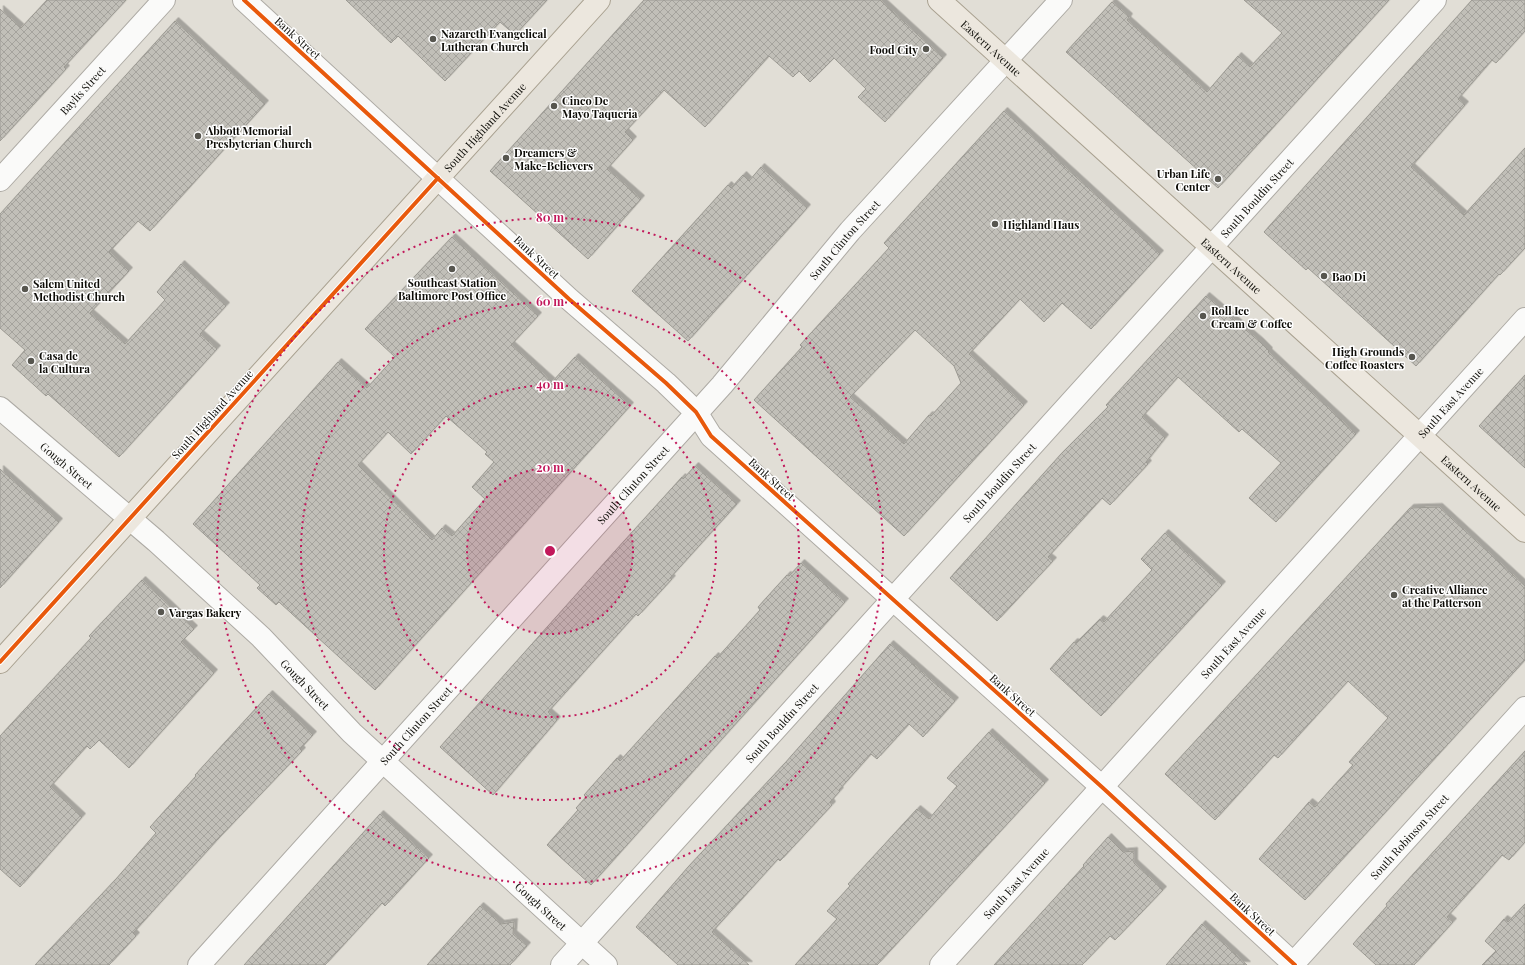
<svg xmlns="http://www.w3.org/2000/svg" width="1525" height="965" font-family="'Playfair Display',serif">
<defs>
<pattern id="building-cross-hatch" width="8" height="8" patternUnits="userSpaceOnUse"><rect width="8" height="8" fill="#c1bfb8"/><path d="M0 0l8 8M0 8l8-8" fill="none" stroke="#a5a39d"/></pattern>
<filter id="shadow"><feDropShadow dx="3.5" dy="-3.5" stdDeviation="0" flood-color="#0004"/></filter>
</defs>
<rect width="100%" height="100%" fill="#e1ded6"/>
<g fill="url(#building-cross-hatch)" stroke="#9c9a93" fill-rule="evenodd" filter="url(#shadow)">
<path d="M 47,0 L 126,0 L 64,67 L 66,69 L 0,141 L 0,9 L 21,28 Z"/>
<path d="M 346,0 L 547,0 L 515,35 L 500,22 L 445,81 L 398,36 L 391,43 Z"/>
<path d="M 644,0 L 880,0 L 943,58 L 885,122 L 858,97 L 866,89 L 834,58 L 810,82 L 799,71 L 793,77 L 769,56 L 705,127 L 664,90 L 625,132 L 633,140 L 607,169 L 641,199 L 588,259 L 490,171 Z"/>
<path d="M 1244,0 L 1389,0 L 1218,188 L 1066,52 L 1112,2 L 1129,17 L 1127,20 L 1207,92 L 1238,56 L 1250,67 L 1282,33 Z"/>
<path d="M 1472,0 L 1525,0 L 1525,31 L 1496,63 L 1492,60 L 1458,99 L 1465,105 L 1411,167 L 1464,215 L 1525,148 L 1525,248 L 1500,275 L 1499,274 L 1416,366 L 1308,268 L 1306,270 L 1264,232 Z"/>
<path d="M 175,21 L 265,104 L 150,231 L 138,221 L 109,252 L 129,271 L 90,313 L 125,344 L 165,300 L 157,292 L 181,264 L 226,306 L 200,334 L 217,349 L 119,457 L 48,394 L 46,396 L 12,365 L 25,350 L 0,328 L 0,214 Z"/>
<path d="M 1004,111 L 1160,254 L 1091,329 L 1062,303 L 1044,322 L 1020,299 L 969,354 L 1024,405 L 904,536 L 754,400 L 802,347 L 800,345 L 889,248 L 884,243 ZM 915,330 L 954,366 L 961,383 L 931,416 L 929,415 L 904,444 L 850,397 Z"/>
<path d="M 761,167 L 807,208 L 688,341 L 632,291 L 728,185 L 731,188 L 743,175 L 749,181 Z"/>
<path d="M 452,237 L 538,316 L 511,345 L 552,382 L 575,357 L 630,406 L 375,690 L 279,602 L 276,605 L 257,588 L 260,585 L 193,524 L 338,362 L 367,388 L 395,357 L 365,329 ZM 446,416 L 487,452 L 485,454 L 494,462 L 472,487 L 485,499 L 452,536 L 442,528 L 432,540 L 358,465 L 388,432 L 411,454 Z"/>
<path d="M 1206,296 L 1260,342 L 1269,351 L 1268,352 L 1356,434 L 1276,522 L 1249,498 L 1281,463 L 1242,429 L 1239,432 L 1178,377 L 1142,417 L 1165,438 L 1146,462 L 1148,464 L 1110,505 L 1102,498 L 1048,557 L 1053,561 L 997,621 L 950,578 L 1061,454 L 1108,407 L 1106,405 Z"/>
<path d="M 1525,375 L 1525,468 L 1479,426 Z"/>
<path d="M 695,466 L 737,504 L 670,578 L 672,579 L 638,616 L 636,614 L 548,712 L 557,720 L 493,795 L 440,747 L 615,551 L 682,477 L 683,479 Z"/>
<path d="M 0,469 L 59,522 L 0,588 Z"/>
<path d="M 1439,507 L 1525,586 L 1525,660 L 1305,900 L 1259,859 L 1309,802 L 1315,807 L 1331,789 L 1353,765 L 1349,762 L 1388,718 L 1348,681 L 1278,758 L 1274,755 L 1215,820 L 1165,774 L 1410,508 Z"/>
<path d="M 1165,533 L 1222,585 L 1101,716 L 1050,669 L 1074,642 L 1076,643 L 1100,619 L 1104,622 L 1152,570 L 1141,559 Z"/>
<path d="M 801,563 L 845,602 L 591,885 L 547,845 L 578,810 L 576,808 L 586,797 L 584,795 L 617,758 L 620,761 L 715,656 L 717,658 L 760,610 L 758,607 L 787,575 L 789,576 Z"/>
<path d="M 142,580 L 194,629 L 181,642 L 214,673 L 129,768 L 99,740 L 90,749 L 87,746 L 50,787 L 82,817 L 20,887 L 0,869 L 0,736 L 91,638 L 89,636 Z"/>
<path d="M 890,644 L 955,701 L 923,737 L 909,724 L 877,759 L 871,754 L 839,790 L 840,791 L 830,802 L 832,805 L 780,861 L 778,859 L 712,932 L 749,965 L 678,965 L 636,927 L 688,867 L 785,763 Z"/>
<path d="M 269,694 L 313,735 L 300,749 L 302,751 L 217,840 L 133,933 L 136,936 L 109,965 L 35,965 L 116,879 L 156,833 L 150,827 L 196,776 L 195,775 Z"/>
<path d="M 989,732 L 1045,783 L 877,965 L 795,965 L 837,919 L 827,911 L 850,886 L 848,884 L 917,809 L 929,819 L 957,786 L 947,778 Z"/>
<path d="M 1525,751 L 1525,842 L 1509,860 L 1502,855 L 1447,917 L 1453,922 L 1414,965 L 1376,965 L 1353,944 L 1387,906 L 1386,904 Z"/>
<path d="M 380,814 L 429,858 L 385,906 L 382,903 L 325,965 L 244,965 Z"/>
<path d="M 1108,837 L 1123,852 L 1134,851 L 1134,863 L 1163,890 L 1115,940 L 1110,936 L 1082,965 L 994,965 L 1084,866 L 1083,865 Z"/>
<path d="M 1525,904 L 1525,965 L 1482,965 L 1496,951 L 1485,941 L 1504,919 L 1508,922 Z"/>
<path d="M 480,906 L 501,924 L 514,922 L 513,934 L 527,946 L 510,965 L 427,965 Z"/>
<path d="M 1202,924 L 1247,965 L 1166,965 Z"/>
</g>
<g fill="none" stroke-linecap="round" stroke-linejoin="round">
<defs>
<g id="minor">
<path d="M 244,0 L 569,299 L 666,383 L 696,412 L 711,436 L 1103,788 L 1295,965"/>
<path id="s1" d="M 0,180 L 164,0"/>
<path id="s2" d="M 0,408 L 156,541 L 261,637 L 352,733 L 606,965"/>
<path id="s3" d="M 199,965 L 722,385 L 850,231 L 1061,0"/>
<path id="s4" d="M 562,965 L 1435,0"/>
<path id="s5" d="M 1292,965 L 1525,708"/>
</g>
<g id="tertiary">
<path id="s6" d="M 941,965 L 1525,319"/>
</g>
<g id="primary">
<path id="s7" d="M 939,0 L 1525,531"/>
<path id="s8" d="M 0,662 L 599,0"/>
</g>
</defs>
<use href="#minor" stroke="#adaaa4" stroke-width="24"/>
<use href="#tertiary" stroke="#adaaa4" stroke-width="24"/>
<use href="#primary" stroke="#a9a190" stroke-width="24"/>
<use href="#minor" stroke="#fafaf9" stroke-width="22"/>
<use href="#tertiary" stroke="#fafaf9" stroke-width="22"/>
<use href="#primary" stroke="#ece7de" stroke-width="22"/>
<defs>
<g id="cycleway">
<path d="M 244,0 L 569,299 L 666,383 L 696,412 L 711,436 L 1103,788 L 1295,965"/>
<path d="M 0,662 L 438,178"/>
</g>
</defs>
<use href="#cycleway" stroke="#fff" stroke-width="6"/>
<use href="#cycleway" stroke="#e8590c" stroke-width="4"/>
</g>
<circle cx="550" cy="551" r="83" fill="#c2185b" fill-opacity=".12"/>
<g fill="none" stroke="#c2185b" stroke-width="2" stroke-dasharray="2 4">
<circle cx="550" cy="551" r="83"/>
<circle cx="550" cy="551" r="166"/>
<circle cx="550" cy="551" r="249"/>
<circle cx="550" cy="551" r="333"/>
</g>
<g fill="#57564f" stroke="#fff" stroke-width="1.5">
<circle cx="433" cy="39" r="4"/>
<circle cx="926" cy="49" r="4"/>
<circle cx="554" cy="106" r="4"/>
<circle cx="198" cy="136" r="4"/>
<circle cx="506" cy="158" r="4"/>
<circle cx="1218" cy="179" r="4"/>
<circle cx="995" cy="224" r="4"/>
<circle cx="452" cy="269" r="4"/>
<circle cx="1324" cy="276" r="4"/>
<circle cx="25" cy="289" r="4"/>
<circle cx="1203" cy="316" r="4"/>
<circle cx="1412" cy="357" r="4"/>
<circle cx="31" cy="361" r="4"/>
<circle cx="1394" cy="595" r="4"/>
<circle cx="161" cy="612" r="4"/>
</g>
<g text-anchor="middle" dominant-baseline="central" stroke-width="3" stroke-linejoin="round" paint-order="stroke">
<g font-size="11" font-weight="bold" fill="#0d0c07" stroke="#fff" text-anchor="start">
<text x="441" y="33">Nazareth Evangelical<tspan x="441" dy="13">Lutheran Church</tspan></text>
<text x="918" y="49" text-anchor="end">Food City</text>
<text x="562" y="100">Cinco De<tspan x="562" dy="13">Mayo Taqueria</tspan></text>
<text x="206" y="130">Abbott Memorial<tspan x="206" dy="13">Presbyterian Church</tspan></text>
<text x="514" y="152">Dreamers &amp;<tspan x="514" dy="13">Make-Believers</tspan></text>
<text x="1210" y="173" text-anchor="end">Urban Life<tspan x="1210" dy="13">Center</tspan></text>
<text x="1003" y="224">Highland Haus</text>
<text x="1332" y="276">Bao Di</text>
<text x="452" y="282" text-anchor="middle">Southeast Station<tspan x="452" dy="13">Baltimore Post Office</tspan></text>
<text x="33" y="283">Salem United<tspan x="33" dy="13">Methodist Church</tspan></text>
<text x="1211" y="310">Roll Ice<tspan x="1211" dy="13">Cream &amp; Coffee</tspan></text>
<text x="1404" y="351" text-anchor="end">High Grounds<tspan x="1404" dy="13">Coffee Roasters</tspan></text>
<text x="39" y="355">Casa de<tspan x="39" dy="13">la Cultura</tspan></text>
<text x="1402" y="589">Creative Alliance<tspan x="1402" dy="13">at the Patterson</tspan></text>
<text x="169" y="612">Vargas Bakery</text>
</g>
<g font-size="11" fill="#0d0c07" stroke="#fff">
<text transform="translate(298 38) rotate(42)">Bank Street</text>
<text stroke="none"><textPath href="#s7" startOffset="71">Eastern Avenue</textPath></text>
<text stroke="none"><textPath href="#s1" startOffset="122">Baylis Street</textPath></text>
<text stroke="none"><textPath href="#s8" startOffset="722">South Highland Avenue</textPath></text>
<text stroke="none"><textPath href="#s4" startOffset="1035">South Bouldin Street</textPath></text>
<text stroke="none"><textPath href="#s3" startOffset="971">South Clinton Street</textPath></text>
<text transform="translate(537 257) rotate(43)">Bank Street</text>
<text stroke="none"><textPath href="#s7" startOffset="395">Eastern Avenue</textPath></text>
<text stroke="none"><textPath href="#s6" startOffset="759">South East Avenue</textPath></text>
<text transform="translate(212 414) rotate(-48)">South Highland Avenue</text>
<text stroke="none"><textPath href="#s2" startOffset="88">Gough Street</textPath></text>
<text transform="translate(772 479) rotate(42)">Bank Street</text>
<text stroke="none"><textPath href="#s4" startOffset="651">South Bouldin Street</textPath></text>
<text stroke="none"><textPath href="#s7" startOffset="719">Eastern Avenue</textPath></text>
<text stroke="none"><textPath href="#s3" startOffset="647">South Clinton Street</textPath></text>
<text stroke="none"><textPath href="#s6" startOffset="435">South East Avenue</textPath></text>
<text stroke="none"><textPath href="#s2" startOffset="412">Gough Street</textPath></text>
<text transform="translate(1013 695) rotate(42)">Bank Street</text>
<text stroke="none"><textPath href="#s4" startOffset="327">South Bouldin Street</textPath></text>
<text stroke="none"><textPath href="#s3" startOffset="323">South Clinton Street</textPath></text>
<text stroke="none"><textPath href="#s5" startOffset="174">South Robinson Street</textPath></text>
<text stroke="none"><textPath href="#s6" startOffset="111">South East Avenue</textPath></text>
<text stroke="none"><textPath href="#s2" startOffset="736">Gough Street</textPath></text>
<text transform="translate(1253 914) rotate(43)">Bank Street</text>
</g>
</g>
<circle cx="550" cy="551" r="6" fill="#c2185b" stroke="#fff" stroke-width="2"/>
<g font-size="12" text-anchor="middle" font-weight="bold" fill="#c2185b" stroke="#fff" stroke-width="3" stroke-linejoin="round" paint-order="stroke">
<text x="550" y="222">80 m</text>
<text x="550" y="306">60 m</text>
<text x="550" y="389">40 m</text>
<text x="550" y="472">20 m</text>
</g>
</svg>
